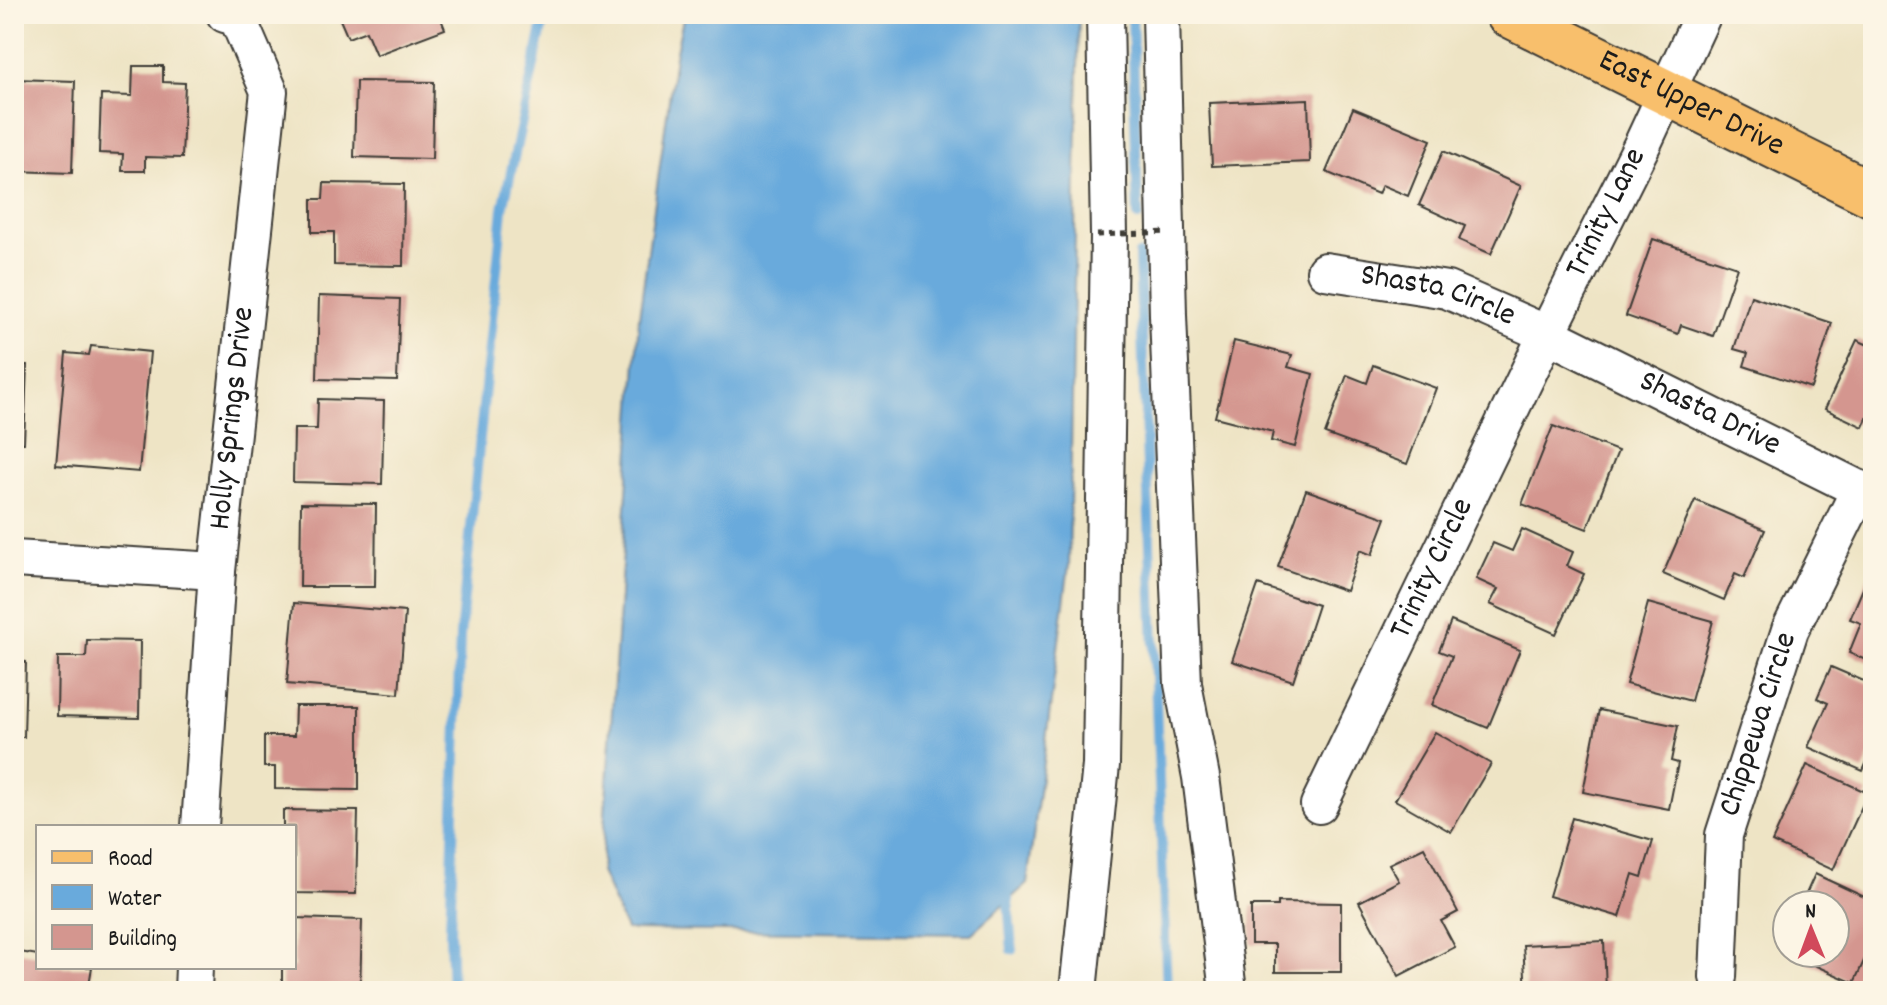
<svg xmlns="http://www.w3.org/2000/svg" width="1887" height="1005" font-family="Dekko,sans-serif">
<rect width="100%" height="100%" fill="#fcf5e5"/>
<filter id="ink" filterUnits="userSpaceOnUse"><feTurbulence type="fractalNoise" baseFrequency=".0125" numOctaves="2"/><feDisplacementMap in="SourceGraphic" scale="16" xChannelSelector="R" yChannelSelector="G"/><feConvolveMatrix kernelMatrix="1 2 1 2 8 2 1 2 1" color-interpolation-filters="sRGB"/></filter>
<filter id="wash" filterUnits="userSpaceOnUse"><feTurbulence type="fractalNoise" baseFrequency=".006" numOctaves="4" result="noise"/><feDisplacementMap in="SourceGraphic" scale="32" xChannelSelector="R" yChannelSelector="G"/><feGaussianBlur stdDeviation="1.8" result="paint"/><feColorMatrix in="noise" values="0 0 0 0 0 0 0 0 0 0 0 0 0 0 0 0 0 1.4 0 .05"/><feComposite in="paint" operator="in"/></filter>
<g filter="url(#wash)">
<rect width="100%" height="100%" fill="#eee4c5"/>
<path fill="#69aadc" stroke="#42637c" stroke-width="2" d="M 684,14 L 1079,14 L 1069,565 L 1027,884 L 971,934 L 626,930 L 601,872 L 639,317 L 675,56 Z"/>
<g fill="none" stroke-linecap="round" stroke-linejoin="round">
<g stroke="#69aadc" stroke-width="10">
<path d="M 1132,14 L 1138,216"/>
<path d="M 1139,255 L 1167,991"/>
<path d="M 1007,888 L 1012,950"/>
<path d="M 452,991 L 450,932 L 460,636 L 503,209 L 545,14"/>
</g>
</g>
<g id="blocks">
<g fill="#d4968f">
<path d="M 439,14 L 445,29 L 376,55 L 366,31 L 348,38 L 338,15 Z"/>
<path d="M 133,66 L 163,66 L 163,82 L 185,83 L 182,158 L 145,157 L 145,171 L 122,171 L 123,154 L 99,153 L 101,95 L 132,96 Z"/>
<path d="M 14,79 L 75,81 L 72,173 L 14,171 Z"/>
<path d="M 356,81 L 434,82 L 432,159 L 354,157 Z"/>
<path d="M 1308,99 L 1310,162 L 1212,166 L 1209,103 Z"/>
<path d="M 1353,108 L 1431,140 L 1408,196 L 1382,185 L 1378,194 L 1326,172 Z"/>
<path d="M 1443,151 L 1521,186 L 1491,254 L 1459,240 L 1465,226 L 1419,205 Z"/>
<path d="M 324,183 L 404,184 L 403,266 L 334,265 L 334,232 L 312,232 L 312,199 L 323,199 Z"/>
<path d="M 1653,239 L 1737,267 L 1713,336 L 1681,325 L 1678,334 L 1626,316 Z"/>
<path d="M 319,296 L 400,299 L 397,381 L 317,379 Z"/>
<path d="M 1751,296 L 1832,323 L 1811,388 L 1744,366 L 1748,353 L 1734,349 Z"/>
<path d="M 1857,340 L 1873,347 L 1873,415 L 1869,414 L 1863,427 L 1825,409 Z"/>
<path d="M 1234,341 L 1292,355 L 1288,367 L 1313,374 L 1295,447 L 1271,441 L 1273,432 L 1215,417 Z"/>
<path d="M 91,346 L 150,352 L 139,472 L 56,465 L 66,353 L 89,355 Z"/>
<path d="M 14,365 L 27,365 L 24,443 L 14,443 Z"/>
<path d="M 1373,365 L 1436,388 L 1407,464 L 1325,434 L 1347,375 L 1367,383 Z"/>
<path d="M 318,399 L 384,401 L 382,484 L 293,482 L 294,429 L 317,429 Z"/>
<path d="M 1553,426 L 1618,451 L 1587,529 L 1522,504 Z"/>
<path d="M 1306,490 L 1386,518 L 1372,555 L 1360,550 L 1346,591 L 1278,567 Z"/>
<path d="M 1695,500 L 1765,530 L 1744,578 L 1735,574 L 1724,600 L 1663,574 Z"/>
<path d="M 301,503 L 376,504 L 375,587 L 300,587 Z"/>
<path d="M 1522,529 L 1573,552 L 1567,566 L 1584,574 L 1556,634 L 1490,604 L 1498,589 L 1476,579 L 1493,543 L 1512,551 Z"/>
<path d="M 1870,572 L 1873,573 L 1873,663 L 1849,653 L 1861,623 L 1850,619 Z"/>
<path d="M 1258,585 L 1318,605 L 1293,681 L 1232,661 Z"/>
<path d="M 294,603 L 405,612 L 399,694 L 287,684 Z"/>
<path d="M 1648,603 L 1713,621 L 1691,701 L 1626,684 Z"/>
<path d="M 1451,621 L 1520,650 L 1488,728 L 1432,705 L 1452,656 L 1439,651 Z"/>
<path d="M 87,640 L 140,641 L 139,718 L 57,716 L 58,657 L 86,657 Z"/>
<path d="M 14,661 L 26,662 L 24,737 L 14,737 Z"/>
<path d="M 1831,667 L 1873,685 L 1873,748 L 1863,771 L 1808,747 L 1828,703 L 1817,698 Z"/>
<path d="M 295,706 L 359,706 L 359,790 L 275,789 L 275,767 L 264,767 L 264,736 L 294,736 Z"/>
<path d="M 1599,710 L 1678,726 L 1671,761 L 1678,763 L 1669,809 L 1583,792 Z"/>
<path d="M 1435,732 L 1491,764 L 1451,832 L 1395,800 Z"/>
<path d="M 1807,765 L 1868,793 L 1833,870 L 1772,842 Z"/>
<path d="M 283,810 L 358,811 L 356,894 L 294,893 L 294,827 L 283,827 Z"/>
<path d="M 1572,818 L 1653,841 L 1642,877 L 1633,874 L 1620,917 L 1549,896 Z"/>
<path d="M 1424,847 L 1458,912 L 1441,921 L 1455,947 L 1399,976 L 1359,902 L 1399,881 L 1389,864 Z"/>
<path d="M 1815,874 L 1873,901 L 1873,941 L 1854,983 L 1787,953 L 1835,953 L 1835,905 L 1801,905 Z"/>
<path d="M 1278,902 L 1341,903 L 1341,972 L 1275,972 L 1275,944 L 1251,944 L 1251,906 L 1278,906 Z"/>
<path d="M 294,918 L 362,920 L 360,991 L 282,991 L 282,967 L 294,967 Z"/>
<path d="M 1604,941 L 1606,991 L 1526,991 L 1523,945 Z"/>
<path d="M 14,951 L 38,955 L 38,967 L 92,967 L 88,991 L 14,991 Z"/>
</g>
</g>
</g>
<g filter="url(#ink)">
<use href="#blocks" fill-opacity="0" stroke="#3c3a35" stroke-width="2"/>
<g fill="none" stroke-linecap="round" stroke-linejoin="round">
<defs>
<g id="minor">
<path d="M 1161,14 L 1168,315 L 1183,684 L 1201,777 L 1228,991"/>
<path id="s1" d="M 1325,271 L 1447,290 L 1547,334 L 1873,496"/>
<path d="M 14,559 L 217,571"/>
<path id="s2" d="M 1319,805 L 1547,334 L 1643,143 L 1703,14"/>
<path id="s3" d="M 200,827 L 217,571 L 269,91 L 237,17 L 225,14"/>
<path id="s4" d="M 1718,977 L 1724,835 L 1790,630 L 1860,489"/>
<path d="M 193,991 L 194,967"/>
<path d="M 1078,991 L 1101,765 L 1109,235 L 1105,14"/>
</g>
<g id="major">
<path id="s5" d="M 1508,14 L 1873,195"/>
</g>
</defs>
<use href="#minor" stroke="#3c3a35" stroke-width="40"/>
<use href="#major" stroke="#3c3a35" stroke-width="48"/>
<use href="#minor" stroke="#fff" stroke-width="36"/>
<use href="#major" stroke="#f8bf6c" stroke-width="44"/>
<path stroke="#3c3a35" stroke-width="5" stroke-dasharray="6 6" stroke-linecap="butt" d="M 1097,235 L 1167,232"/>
</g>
</g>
<g text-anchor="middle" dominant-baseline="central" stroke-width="8" stroke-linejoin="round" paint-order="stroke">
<g font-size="32" fill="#1c1c1c" stroke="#fcf5e5">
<text stroke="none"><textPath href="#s5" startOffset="204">East Upper Drive</textPath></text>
<text stroke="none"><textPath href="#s2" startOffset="658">Trinity Lane</textPath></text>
<text stroke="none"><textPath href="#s1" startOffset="116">Shasta Circle</textPath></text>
<text stroke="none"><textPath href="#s1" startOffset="414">Shasta Drive</textPath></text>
<text stroke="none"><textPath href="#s3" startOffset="410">Holly Springs Drive</textPath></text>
<text stroke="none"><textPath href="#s2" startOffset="262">Trinity Circle</textPath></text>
<text stroke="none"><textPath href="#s4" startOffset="258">Chippewa Circle</textPath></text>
</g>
</g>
<rect width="1887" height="1005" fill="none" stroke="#fcf5e5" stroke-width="48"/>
<rect x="36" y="825" width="260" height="144" fill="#fcf5e5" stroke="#a29e95" stroke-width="2"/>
<rect x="52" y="851" width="40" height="12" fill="#f8bf6c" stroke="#a29e95" stroke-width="2"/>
<text x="108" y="865" font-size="24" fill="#1c1c1c">Road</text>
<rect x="52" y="885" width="40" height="24" fill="#69aadc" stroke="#a29e95" stroke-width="2"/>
<text x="108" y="905" font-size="24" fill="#1c1c1c">Water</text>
<rect x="52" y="925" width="40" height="24" fill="#d4968f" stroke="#a29e95" stroke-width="2"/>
<text x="108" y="945" font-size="24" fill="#1c1c1c">Building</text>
<g transform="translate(1811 929) rotate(359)"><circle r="38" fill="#fcf5e5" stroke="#a29e95" stroke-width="2"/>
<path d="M0-6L14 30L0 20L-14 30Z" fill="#d1495b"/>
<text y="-12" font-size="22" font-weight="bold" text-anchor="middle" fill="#1c1c1c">N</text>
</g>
</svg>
